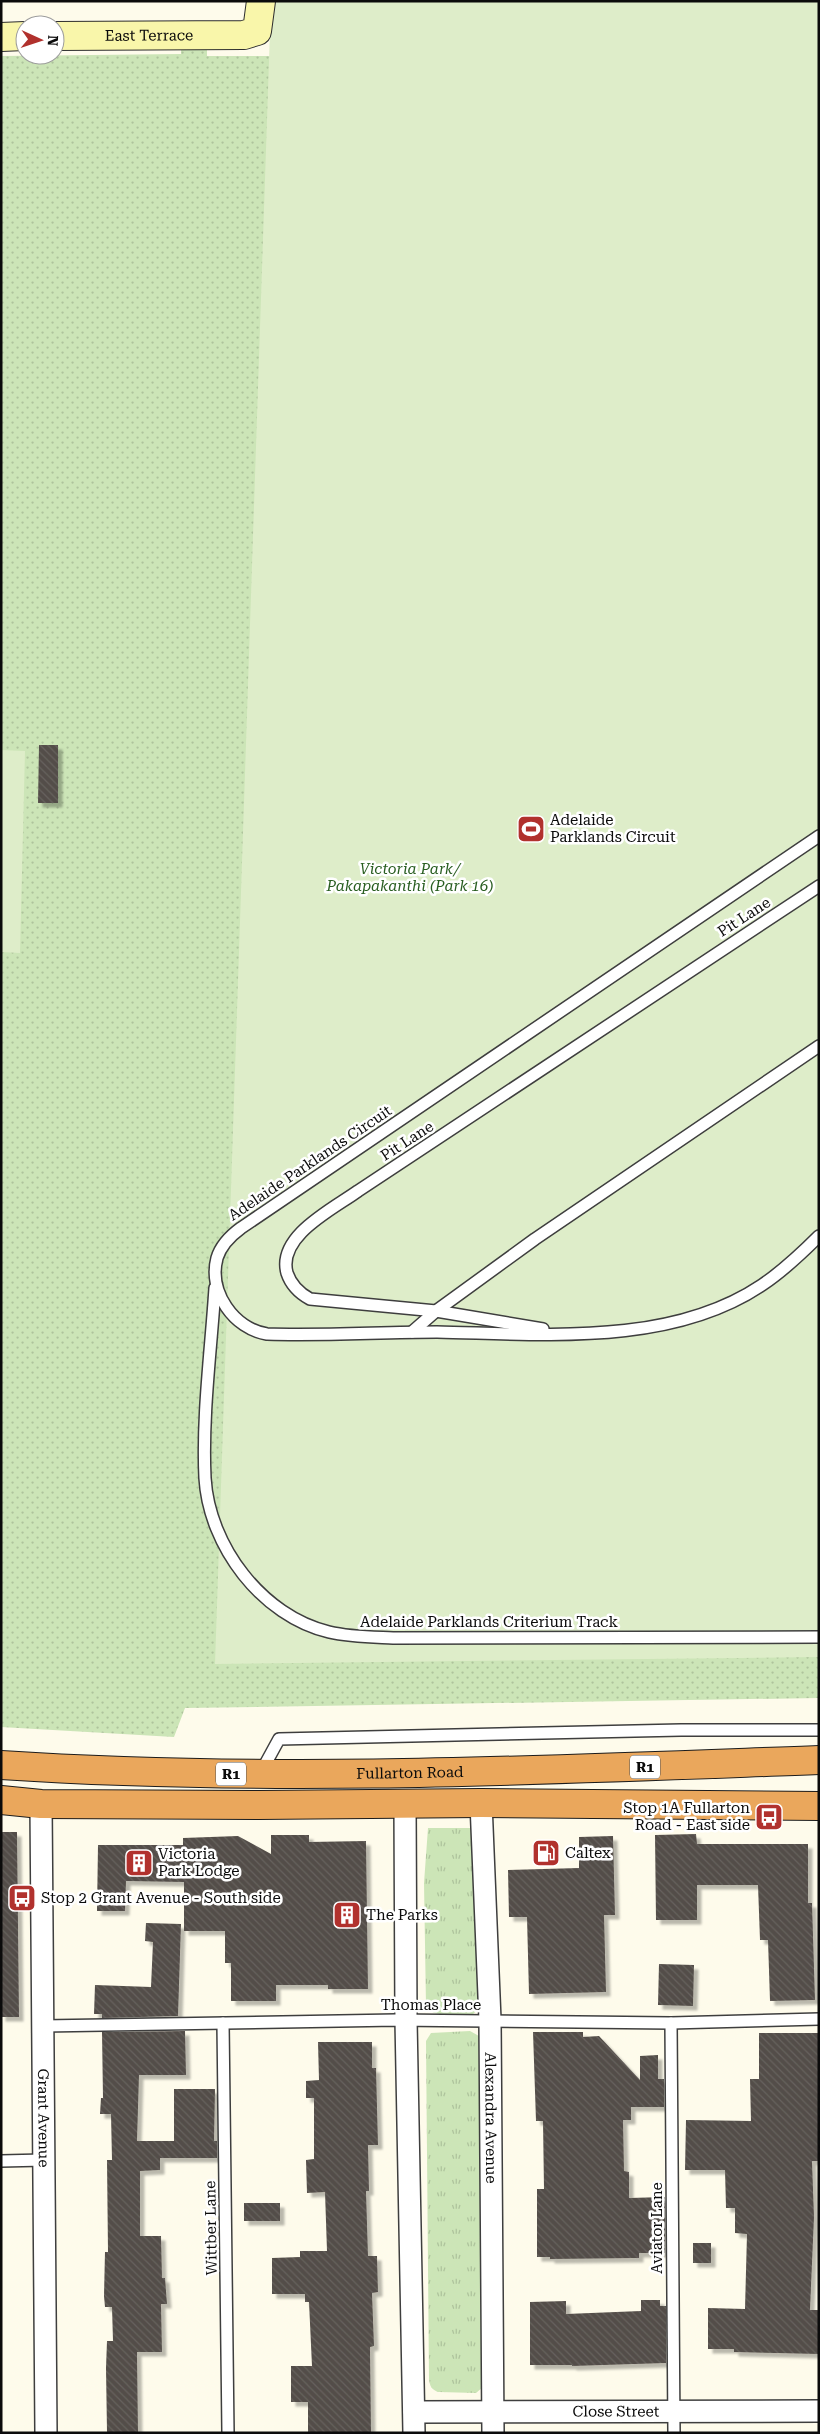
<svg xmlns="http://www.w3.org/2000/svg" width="820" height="2434" font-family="'Roboto Serif',serif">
<defs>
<pattern id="grass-tufts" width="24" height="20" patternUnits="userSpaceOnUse" patternTransform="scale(1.25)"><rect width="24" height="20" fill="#cce5b7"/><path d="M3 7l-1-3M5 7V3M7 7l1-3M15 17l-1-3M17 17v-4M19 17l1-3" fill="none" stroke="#aec39c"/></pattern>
<pattern id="park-dots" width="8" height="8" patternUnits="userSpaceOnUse" patternTransform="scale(1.25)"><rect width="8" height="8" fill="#cce5b7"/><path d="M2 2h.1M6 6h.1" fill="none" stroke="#aec39c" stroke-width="1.8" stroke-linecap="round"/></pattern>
<pattern id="building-back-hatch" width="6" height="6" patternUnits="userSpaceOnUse" patternTransform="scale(1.25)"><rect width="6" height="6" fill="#534d48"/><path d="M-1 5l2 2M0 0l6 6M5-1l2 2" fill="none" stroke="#67625e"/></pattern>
<filter id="shadow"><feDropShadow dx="4.5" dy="4.5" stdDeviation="1" flood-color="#0004"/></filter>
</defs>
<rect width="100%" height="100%" fill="#fefbeb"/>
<g fill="url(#grass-tufts)">
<path d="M 428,1828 L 473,1828 L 480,2008 L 473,2014 C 460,2014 432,2019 426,2006 L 424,1883 Z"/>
<path d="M 470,2031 L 479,2036 L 481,2042 L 483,2387 L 476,2393 L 439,2392 C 431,2390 430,2386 429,2379 L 426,2041 L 431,2033 Z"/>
</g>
<path fill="url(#park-dots)" d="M 819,1 L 819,1698 L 185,1708 L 174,1737 L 1,1727 L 1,56 L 181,54 L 181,48 L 207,47 L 207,56 L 270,56 Z"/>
<g fill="#deedc9">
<path d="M 271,1 L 819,1 L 819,1657 L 215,1664 Z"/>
<path d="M 1,750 L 25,751 L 20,953 L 1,952 Z"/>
</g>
<g fill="url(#building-back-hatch)" filter="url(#shadow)">
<path d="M 39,745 L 58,745 L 58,803 L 38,803 Z"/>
<path d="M 1,1832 L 17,1832 L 19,2017 L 1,2017 Z"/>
<path d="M 696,1834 L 697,1844 L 808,1844 L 808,1903 L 812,1903 L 815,2000 L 770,2001 L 768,1940 L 760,1940 L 758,1885 L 697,1885 L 697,1920 L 656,1920 L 655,1835 Z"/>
<path d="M 271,1835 L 309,1835 L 309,1842 L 366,1841 L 368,1989 L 328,1989 L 328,1985 L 276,1985 L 276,2001 L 231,2001 L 231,1963 L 225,1963 L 225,1931 L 184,1931 L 184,1882 L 126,1881 L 125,1911 L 97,1911 L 98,1845 L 183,1845 L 183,1838 L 238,1836 L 271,1854 Z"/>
<path d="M 613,1836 L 615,1915 L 604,1915 L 606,1992 L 529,1994 L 527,1917 L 509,1917 L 508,1870 L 579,1868 L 579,1837 Z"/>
<path d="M 146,1923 L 181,1924 L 178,2016 L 102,2018 L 102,2014 L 94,2014 L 95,1985 L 151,1987 L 153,1942 L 145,1941 Z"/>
<path d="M 659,1964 L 694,1965 L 693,2006 L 658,2005 Z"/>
<path d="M 185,2031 L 186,2075 L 139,2075 L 137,2141 L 174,2141 L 174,2089 L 215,2089 L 214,2141 L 217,2141 L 217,2158 L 160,2158 L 160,2170 L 140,2171 L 140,2236 L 161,2236 L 162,2278 L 165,2278 L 167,2304 L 161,2304 L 162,2352 L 137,2352 L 138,2433 L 107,2432 L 106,2368 L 107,2341 L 113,2341 L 112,2307 L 105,2307 L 104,2296 L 105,2252 L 108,2252 L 107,2160 L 112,2160 L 111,2114 L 100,2114 L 101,2098 L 103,2098 L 102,2032 Z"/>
<path d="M 533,2032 L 583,2032 L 583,2037 L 599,2036 L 640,2080 L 640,2056 L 658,2055 L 658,2079 L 664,2079 L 664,2107 L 631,2107 L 631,2120 L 623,2120 L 624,2171 L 629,2172 L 629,2198 L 665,2197 L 665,2253 L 639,2253 L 639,2258 L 550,2259 L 550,2257 L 537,2257 L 537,2189 L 544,2189 L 543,2121 L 536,2121 Z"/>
<path d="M 759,2033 L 819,2033 L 819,2161 L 812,2161 L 814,2217 L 810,2310 L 819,2310 L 819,2354 L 734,2352 L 734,2349 L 708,2349 L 708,2308 L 745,2309 L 747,2234 L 735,2233 L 735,2208 L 726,2208 L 725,2170 L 685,2170 L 686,2120 L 751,2121 L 750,2079 L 759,2079 Z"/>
<path d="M 318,2042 L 372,2042 L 372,2068 L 376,2068 L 378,2145 L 368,2145 L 369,2191 L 366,2191 L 368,2256 L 377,2256 L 378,2292 L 372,2293 L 374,2346 L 370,2347 L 371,2433 L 308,2433 L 308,2402 L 291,2402 L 291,2366 L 312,2366 L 309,2302 L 305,2302 L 305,2294 L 272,2294 L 272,2258 L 300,2257 L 300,2251 L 327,2251 L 325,2192 L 307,2193 L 306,2160 L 314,2159 L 314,2098 L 306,2098 L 306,2081 L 319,2080 Z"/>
<rect x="244" y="2203" width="36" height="18"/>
<rect x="693" y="2243" width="18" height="20"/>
<path d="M 641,2300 L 660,2300 L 660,2306 L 666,2306 L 666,2363 L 572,2366 L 572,2365 L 530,2365 L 530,2302 L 566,2301 L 566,2314 L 641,2311 Z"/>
</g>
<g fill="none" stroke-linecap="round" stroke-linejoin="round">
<defs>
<g id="lane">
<path d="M 819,836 L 241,1228 C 230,1236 221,1245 217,1258 C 208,1292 234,1329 267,1334 C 324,1336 381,1332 437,1332 C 542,1334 670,1347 762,1285 C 783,1271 801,1254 819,1236"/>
<path d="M 215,1288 C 211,1350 202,1416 205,1478 C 209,1546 262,1616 329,1632 C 350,1637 371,1637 393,1638 L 819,1637"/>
<path d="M 543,1329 L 436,1311 L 310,1299 C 299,1293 291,1285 287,1273 C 277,1236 333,1209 358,1191 L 819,886"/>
<path d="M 412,1332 L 436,1311 L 535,1239 L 819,1046"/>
<path d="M 261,1772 L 279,1739 L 681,1730 L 819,1730"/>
<path d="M 223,2023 L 228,2433"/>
<path d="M 671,2023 L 674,2433"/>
<path d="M 43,2026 L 396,2020 L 671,2023 L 819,2019"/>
<path d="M 1,2161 L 44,2160"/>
</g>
<g id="street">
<path id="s1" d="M 481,1803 L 490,2020 L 493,2433"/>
<path id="s2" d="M 41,1804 L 46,2433"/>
<path d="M 405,1804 L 406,2020 L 414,2433"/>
<path id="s3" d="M 414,2412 L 819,2411"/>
</g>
<g id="secondary">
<path id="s4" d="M 55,36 L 244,35 L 257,31 L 261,1"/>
<path d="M 1,37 L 25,36"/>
</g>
<g id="highway">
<path id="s5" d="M 1,1765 C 274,1783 546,1770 819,1760"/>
<path d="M 1,1800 L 41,1804 L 259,1805 L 481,1803 L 819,1806"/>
</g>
</defs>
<use href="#lane" stroke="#3e3e3e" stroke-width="14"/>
<use href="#street" stroke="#3e3e3e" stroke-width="24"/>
<use href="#secondary" stroke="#2d2d2d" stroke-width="30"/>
<use href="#highway" stroke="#1c1c1c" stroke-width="30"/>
<use href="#lane" stroke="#fff" stroke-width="11"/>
<use href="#street" stroke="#fff" stroke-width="21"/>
<use href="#secondary" stroke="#f9f6aa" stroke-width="28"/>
<use href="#highway" stroke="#eaa75c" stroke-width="28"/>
</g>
<defs>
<symbol id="stadium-square" viewBox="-11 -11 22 22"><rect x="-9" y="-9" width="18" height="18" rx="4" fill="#b1312d" stroke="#fff"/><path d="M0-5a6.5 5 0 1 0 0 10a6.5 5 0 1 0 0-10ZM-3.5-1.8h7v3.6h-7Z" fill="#fff"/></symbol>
<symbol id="bus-square" viewBox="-11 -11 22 22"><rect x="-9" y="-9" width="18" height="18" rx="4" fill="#b1312d" stroke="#fff"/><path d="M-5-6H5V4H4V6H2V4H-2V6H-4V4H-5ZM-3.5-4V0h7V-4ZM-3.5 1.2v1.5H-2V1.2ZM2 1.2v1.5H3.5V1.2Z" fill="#fff"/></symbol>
<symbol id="fuel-square" viewBox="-11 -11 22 22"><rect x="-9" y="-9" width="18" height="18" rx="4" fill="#b1312d" stroke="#fff"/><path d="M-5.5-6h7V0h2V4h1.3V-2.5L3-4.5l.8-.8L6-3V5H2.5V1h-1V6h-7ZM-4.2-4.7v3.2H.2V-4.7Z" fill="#fff"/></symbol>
<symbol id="building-square" viewBox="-11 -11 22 22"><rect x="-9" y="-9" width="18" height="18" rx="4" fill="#b1312d" stroke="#fff"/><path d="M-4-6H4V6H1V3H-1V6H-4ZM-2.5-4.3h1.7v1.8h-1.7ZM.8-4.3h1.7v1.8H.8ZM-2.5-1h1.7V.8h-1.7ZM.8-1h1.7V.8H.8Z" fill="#fff"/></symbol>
</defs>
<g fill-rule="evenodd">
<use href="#stadium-square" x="515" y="813" width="32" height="32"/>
<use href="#bus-square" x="753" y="1801" width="32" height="32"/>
<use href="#fuel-square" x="530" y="1837" width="32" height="32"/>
<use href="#building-square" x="123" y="1847" width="32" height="32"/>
<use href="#bus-square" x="6" y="1882" width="32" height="32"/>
<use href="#building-square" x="331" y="1899" width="32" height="32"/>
</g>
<g text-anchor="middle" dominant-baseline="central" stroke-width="5" stroke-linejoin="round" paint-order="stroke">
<g fill="#fff" stroke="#545454" stroke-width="1">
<rect x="630" y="1755.5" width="30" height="23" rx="4"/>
<rect x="216" y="1762.5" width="30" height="23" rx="4"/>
</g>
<g font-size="14" font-weight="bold" fill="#0b0b0b">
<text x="645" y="1767">R1</text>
<text x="231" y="1774">R1</text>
</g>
<g font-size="15" fill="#0b0b0b" stroke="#fff">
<text stroke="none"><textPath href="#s4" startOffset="94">East Terrace</textPath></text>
<text transform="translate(744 917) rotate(-33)">Pit Lane</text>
<text transform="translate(407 1141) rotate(-33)">Pit Lane</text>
<text transform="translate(310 1163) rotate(-34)">Adelaide Parklands Circuit</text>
<text x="489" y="1622">Adelaide Parklands Criterium Track</text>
<text stroke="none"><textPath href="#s5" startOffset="409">Fullarton Road</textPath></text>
<text x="431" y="2005">Thomas Place</text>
<text stroke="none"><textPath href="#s2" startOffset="314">Grant Avenue</textPath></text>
<text stroke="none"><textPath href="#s1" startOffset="315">Alexandra Avenue</textPath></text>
<text transform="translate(211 2228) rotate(-91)">Wittber Lane</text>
<text transform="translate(657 2228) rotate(-90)">Aviator Lane</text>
<text stroke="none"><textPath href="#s3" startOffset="202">Close Street</textPath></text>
</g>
<g font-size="15" fill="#0b0b0b" stroke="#fff" text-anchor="start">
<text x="550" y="820">Adelaide<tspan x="550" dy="17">Parklands Circuit</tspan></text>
<text x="750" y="1808" text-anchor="end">Stop 1A Fullarton<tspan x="750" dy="17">Road - East side</tspan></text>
<text x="565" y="1853">Caltex</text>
<text x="158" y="1854">Victoria<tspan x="158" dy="17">Park Lodge</tspan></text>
<text x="41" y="1898">Stop 2 Grant Avenue - South side</text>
<text x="366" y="1915">The Parks</text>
</g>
<g font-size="15" font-style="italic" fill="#295e21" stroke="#fff">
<text x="410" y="869">Victoria Park/<tspan x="410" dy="17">Pakapakanthi (Park 16)</tspan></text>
</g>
</g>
<rect width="820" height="2434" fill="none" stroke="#0b0b0b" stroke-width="5"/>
<g transform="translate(40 40) rotate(93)"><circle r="24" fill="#ffffff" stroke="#9d9d9d"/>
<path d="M0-4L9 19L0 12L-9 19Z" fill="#b1312d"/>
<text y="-8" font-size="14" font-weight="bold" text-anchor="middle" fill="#0b0b0b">N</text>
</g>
</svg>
